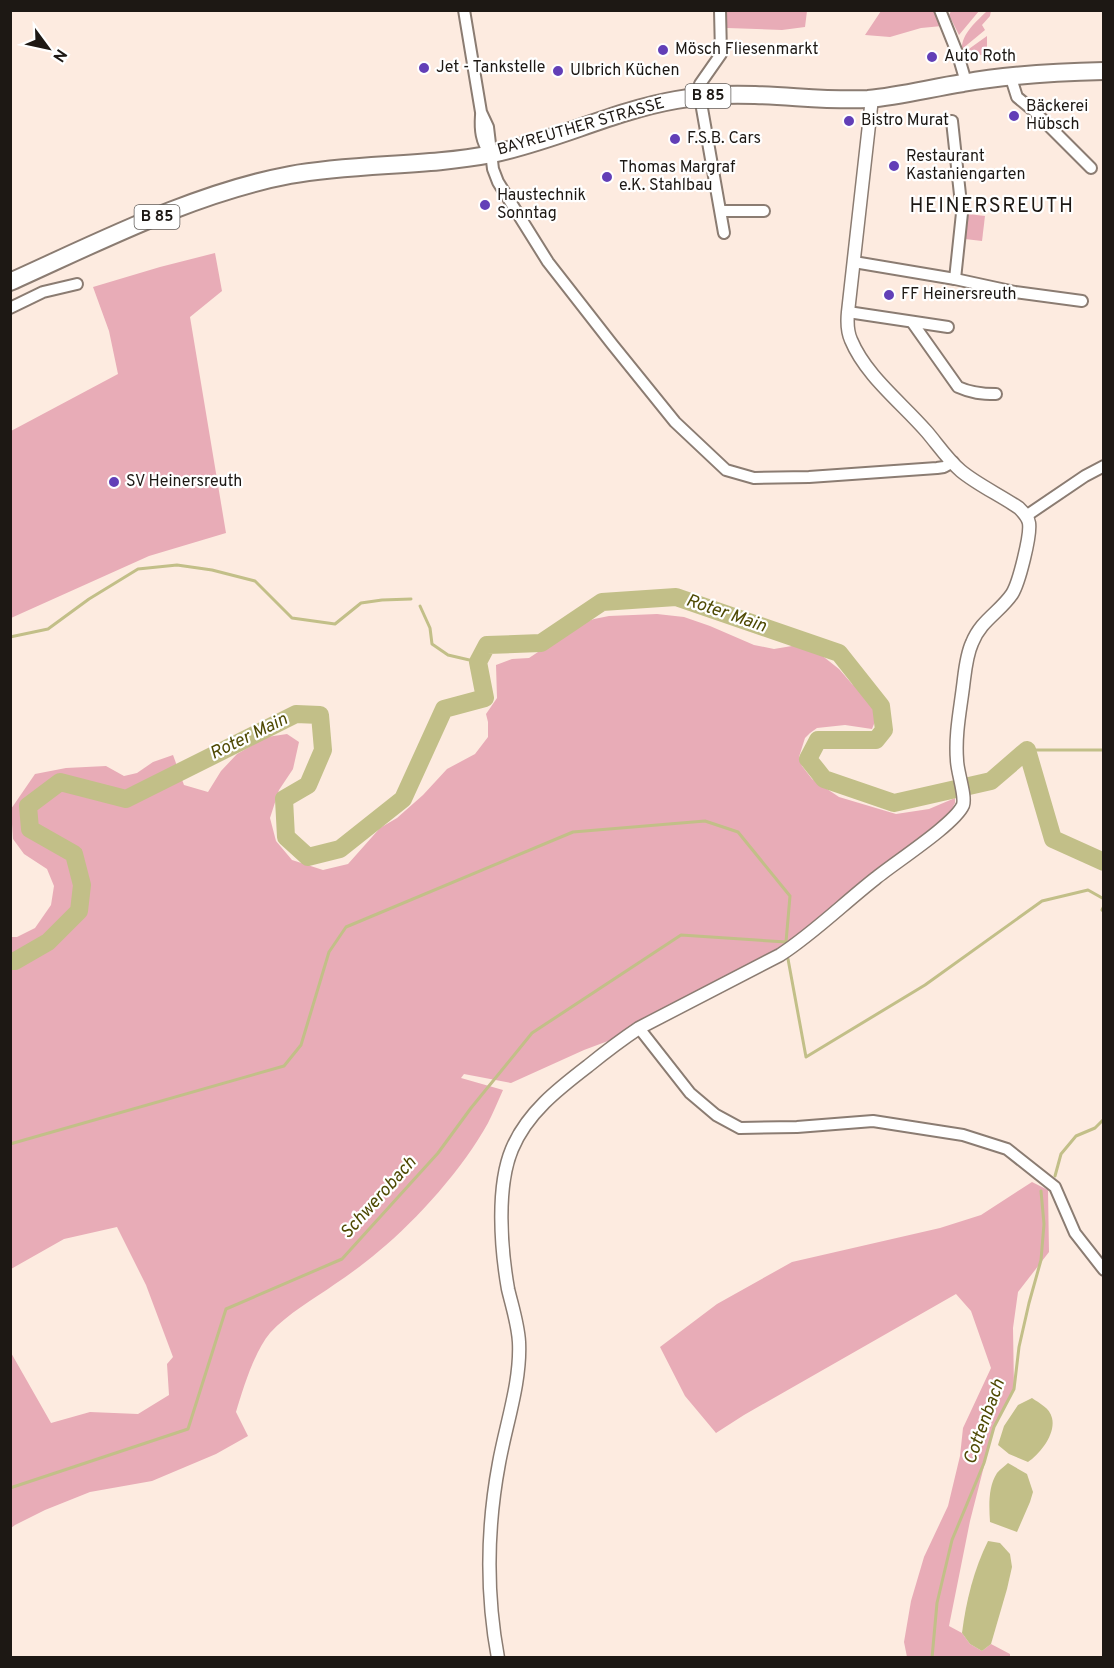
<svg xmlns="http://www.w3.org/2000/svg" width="1114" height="1668" font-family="Overpass,sans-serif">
<rect width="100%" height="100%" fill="#fdebe0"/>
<g fill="#e8acb7">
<path d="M 725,11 L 807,11 L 805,27 L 782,30 L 727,28 L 724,21 Z"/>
<path d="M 881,11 L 935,11 L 942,26 L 921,28 L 890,37 L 865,35 Z"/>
<path d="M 951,11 L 951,10 L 979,11 L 959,35 L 949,15 Z"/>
<path d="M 987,11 L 991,11 L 990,16 L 982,25 L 985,30 L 962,49 C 961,34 978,20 987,11 Z"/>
<path d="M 987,36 L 987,54 L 966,57 L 963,51 L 966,51 Z"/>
<path d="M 968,214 L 985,216 L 982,241 L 965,239 Z"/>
<path d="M 215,253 L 222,291 L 190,317 L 226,533 L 149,556 L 11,618 L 11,431 L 118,374 L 109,331 L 93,287 L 160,267 Z"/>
<path d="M 657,614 L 684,617 L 710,626 L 754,645 L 774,649 L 798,645 L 815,650 L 839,669 L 852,684 L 861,690 L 869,700 L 875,713 L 876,719 L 872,729 L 845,725 L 817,728 L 810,733 L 805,738 L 799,757 L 802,766 L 812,779 L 839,797 L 896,814 L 929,809 L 955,798 L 955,803 L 949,814 L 866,879 L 799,937 L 758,962 L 616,1038 L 584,1050 L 511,1083 L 464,1074 L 461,1078 L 503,1090 C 498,1101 493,1113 488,1123 C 464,1167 417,1220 379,1251 C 365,1263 350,1274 335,1284 C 314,1299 287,1314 270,1333 C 254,1352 243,1389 236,1412 L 248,1436 L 216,1454 L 152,1481 L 90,1492 L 45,1510 L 15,1525 L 11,1528 L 10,1351 L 51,1423 L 90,1412 L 138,1414 L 169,1395 L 167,1364 L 173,1357 L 146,1285 L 117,1227 L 64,1239 L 11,1269 L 11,937 L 17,937 L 35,928 L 51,905 L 54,886 L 47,869 L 24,854 L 13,839 L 11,809 L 35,774 L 66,768 L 106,766 L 124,776 L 137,773 L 153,762 L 173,755 L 184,785 L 208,792 L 221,771 L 237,754 L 267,737 L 287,734 L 299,742 L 293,769 L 279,790 L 270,818 L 276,841 L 292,860 L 323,870 L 348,864 L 380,828 L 397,818 L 423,795 L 447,769 L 475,754 L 488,737 L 488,722 L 486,714 L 497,698 L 496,665 L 512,659 L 529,658 L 538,652 L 544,643 L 558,639 L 569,631 L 583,623 L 594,619 L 609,616 Z"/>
<path d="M 1032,1182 L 1048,1190 L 1049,1252 L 1018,1292 L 1013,1328 L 1014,1389 L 994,1427 L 970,1521 L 949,1626 L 962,1633 L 970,1644 L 982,1651 L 991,1644 L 1010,1654 L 1010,1657 L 907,1657 L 904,1642 L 911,1601 L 924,1557 L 948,1506 L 960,1456 L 963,1428 L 991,1368 L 971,1311 L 956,1294 L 744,1415 L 716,1433 L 685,1396 L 660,1347 L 717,1304 L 792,1262 L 940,1228 L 981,1215 Z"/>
</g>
<g fill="#c2bf88">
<path d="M 1032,1398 C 1039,1403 1050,1408 1052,1418 C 1056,1434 1040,1454 1028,1462 L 1009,1454 L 998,1445 L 1004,1426 L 1018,1405 Z"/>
<path d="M 1008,1463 L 1027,1474 L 1033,1492 L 1030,1502 L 1017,1532 L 990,1522 C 989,1506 988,1487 997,1473 C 1000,1469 1005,1466 1008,1463 Z"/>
<path d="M 988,1541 L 1000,1543 L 1010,1554 L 1012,1567 L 1007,1589 L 991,1644 L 982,1651 L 970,1644 L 962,1633 C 966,1601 974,1569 988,1541 Z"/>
</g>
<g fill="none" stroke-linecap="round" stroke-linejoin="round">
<g stroke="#c2bf88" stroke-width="3">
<path d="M 420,606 L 430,628 L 432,644 L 448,655 L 478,662"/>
<path d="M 10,637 L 48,629 L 89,599 L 138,569 L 177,565 L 212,570 L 255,581 L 292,618 L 335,624 L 361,603 L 382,600 L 411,599"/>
<path d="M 1027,750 L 1104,750"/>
<path d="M 1104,906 L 1102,910 L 1104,912"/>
<path d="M 788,959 L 806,1057 L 925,985 L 1042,901 L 1088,890 L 1104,899"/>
<path d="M 10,1144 L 284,1066 L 301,1045 L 329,952 L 346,927 L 573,832 L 705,821 L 738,832 L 790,896 L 786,942 L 681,935 L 532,1033 L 471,1108 L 438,1153 L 342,1259 L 226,1309 L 188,1429 L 10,1488"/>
<path d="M 1055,1176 L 1061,1154 L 1076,1136 L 1095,1128 L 1104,1119"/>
<path d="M 932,1658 L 937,1603 L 952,1540 L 984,1463 L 994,1427 L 1014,1389 L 1019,1347 L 1029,1303 L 1041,1260 L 1044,1224 L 1041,1191"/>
</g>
<path stroke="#c2bf88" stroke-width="18" d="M 10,961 L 15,961 L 48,942 L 79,911 L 82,885 L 74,854 L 30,829 L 28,806 L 60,782 L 126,799 L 296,714 L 320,715 L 323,750 L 308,785 L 284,799 L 286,837 L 308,857 L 340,849 L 403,799 L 444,709 L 485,698 L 478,662 L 487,645 L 541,643 L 602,602 L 676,597 L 839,653 L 881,706 L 884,730 L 876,740 L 818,740 L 808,759 L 824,779 L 894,803 L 991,781 L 1027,750 L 1053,839 L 1104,862"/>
<defs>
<g id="minor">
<path d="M 464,10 L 481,112 L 488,127 L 493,169 L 498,182 L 548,262 L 612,344 L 675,422 L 726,470 L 754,478 L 809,477 L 937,468 L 944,467 L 953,462"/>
<path d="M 720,10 L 721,54 L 700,84 L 700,97 L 724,233"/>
<path d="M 940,10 L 958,55 L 966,82"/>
<path d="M 1011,78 L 1017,97 L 1034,111 L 1091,168"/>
<path d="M 481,115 C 480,130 481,141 490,154"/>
<path d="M 952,121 L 962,213 L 955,279"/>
<path d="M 721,211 L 764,211"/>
<path d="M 854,262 L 955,279 L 1015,292 L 1082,301"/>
<path d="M 10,308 L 43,292 L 77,284"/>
<path d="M 848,312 L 948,327"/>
<path d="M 912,322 L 958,387 C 971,393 982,394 996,394"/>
<path d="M 1026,516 L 1085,476 L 1104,466"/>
<path d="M 639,1028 L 690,1093 L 716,1115 L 740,1128 L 797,1127 L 873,1121 L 963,1135 L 1007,1149 L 1055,1187 L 1075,1233 L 1104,1270"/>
</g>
<path id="tertiary" d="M 498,1658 C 486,1593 487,1527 499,1463 C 506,1424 521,1382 519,1342 C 518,1324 512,1306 508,1289 C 501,1249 496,1187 512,1149 C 527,1113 558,1089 588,1066 C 604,1053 621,1040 639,1028 L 780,955 C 814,933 844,903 876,878 C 894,863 955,824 963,805 C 966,796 957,771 957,760 C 955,735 960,711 963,687 C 965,672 966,656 972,643 C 981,620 1000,612 1012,594 C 1019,583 1031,535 1029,523 C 1028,517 1024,513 1019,508 C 1000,495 978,485 961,471 C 948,460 938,445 927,432 C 902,403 866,376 851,340 C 847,331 847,322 848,312 L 872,98"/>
<path id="primary" d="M 10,282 C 99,242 194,193 290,175 C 356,163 425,167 492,154 C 555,141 613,111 676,100 C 702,95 729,94 755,95 C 793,96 830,101 868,99 C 900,96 931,88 963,83 C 1007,75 1058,72 1104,71"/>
</defs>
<use href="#minor" stroke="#8b7c72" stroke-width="14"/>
<use href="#tertiary" stroke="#8b7c72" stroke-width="15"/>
<use href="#primary" stroke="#8b7c72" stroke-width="20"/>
<use href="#minor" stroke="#fff" stroke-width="10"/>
<use href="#tertiary" stroke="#fff" stroke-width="12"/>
<use href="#primary" stroke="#fff" stroke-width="16"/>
</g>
<g fill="#623fb7" stroke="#fff" stroke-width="2">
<circle cx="663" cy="50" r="6"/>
<circle cx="932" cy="57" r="6"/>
<circle cx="424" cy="68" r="6"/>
<circle cx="558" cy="71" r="6"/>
<circle cx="1014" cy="116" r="6"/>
<circle cx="849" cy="121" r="6"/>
<circle cx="675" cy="139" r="6"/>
<circle cx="894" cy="166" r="6"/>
<circle cx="607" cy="177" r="6"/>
<circle cx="485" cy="205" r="6"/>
<circle cx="889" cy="295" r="6"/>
<circle cx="114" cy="482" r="6"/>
</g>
<g text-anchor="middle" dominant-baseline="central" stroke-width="4.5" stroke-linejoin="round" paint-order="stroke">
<g fill="#fff" stroke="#615d5a" stroke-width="1.5">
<rect x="685.5" y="84" width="45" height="24" rx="4.5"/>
<rect x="134.5" y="205" width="45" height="24" rx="4.5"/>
</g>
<g font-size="15" font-weight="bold" fill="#1d1814">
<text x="708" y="96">B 85</text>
<text x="157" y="217">B 85</text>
</g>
<g font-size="16" fill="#1d1814" stroke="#fff" text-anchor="start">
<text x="675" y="50">Mösch Fliesenmarkt</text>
<text x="944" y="57">Auto Roth</text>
<text x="436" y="68">Jet - Tankstelle</text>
<text x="570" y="71">Ulbrich Küchen</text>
<text x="1026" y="107">Bäckerei<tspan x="1026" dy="18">Hübsch</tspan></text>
<text x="861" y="121">Bistro Murat</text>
<text x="687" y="139">F.S.B. Cars</text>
<text x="906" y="157">Restaurant<tspan x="906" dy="18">Kastaniengarten</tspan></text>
<text x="619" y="168">Thomas Margraf<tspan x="619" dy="18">e.K. Stahlbau</tspan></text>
<text x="497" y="196">Haustechnik<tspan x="497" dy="18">Sonntag</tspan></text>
<text x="901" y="295">FF Heinersreuth</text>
<text x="126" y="482">SV Heinersreuth</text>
</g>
<g font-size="16" fill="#1d1814" stroke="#fff">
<text transform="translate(581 127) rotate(-16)">BAYREUTHER STRASSE</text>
</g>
<g font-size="18" font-style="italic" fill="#4e4903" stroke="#fff">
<text transform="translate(726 614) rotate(19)">Roter Main</text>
<text transform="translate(249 737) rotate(-26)">Roter Main</text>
<text transform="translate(379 1198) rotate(-48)">Schwerobach</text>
<text transform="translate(985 1422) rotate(-70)">Cottenbach</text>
</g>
<g font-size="20" letter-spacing="1.5" fill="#1d1814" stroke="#fff">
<text x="992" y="207">HEINERSREUTH</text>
</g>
</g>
<rect width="1114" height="1668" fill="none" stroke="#1d1814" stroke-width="24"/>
<g transform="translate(48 48) rotate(123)" stroke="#ffffff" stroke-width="4.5" paint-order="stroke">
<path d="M0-4.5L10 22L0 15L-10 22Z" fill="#1d1814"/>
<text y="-9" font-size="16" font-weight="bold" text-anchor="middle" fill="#1d1814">N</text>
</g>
</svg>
